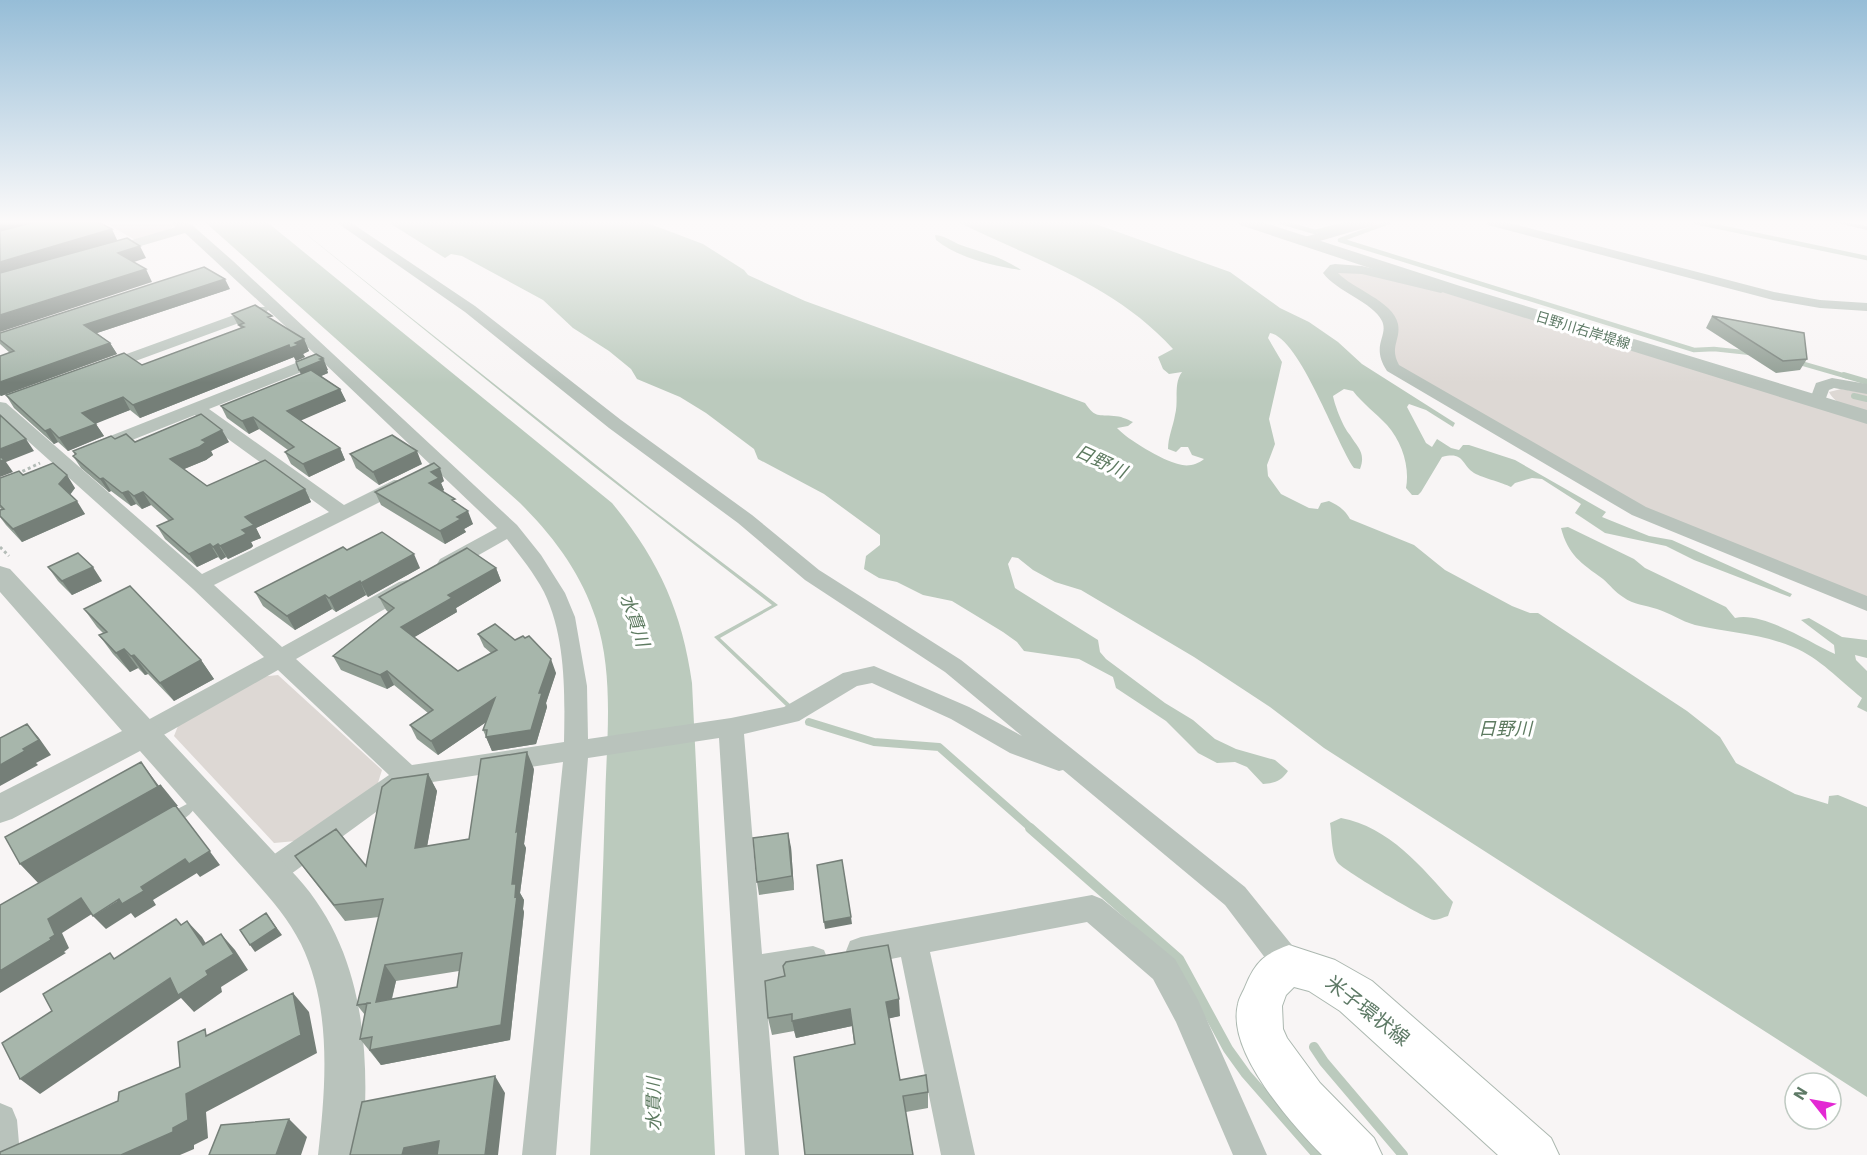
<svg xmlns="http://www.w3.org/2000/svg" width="1867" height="1155" viewBox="0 0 1867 1155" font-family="'IBM Plex Sans','Noto Sans JP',sans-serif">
<rect width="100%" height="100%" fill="#f8f5f5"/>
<path fill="#ddd8d4" d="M104,222H166L174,226L169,230L135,240Z
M1338,271H1359L1456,293L1867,423V600L1638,506L1393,363L1396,328L1336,276Z
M1841,389L1867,393V414C1854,409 1836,406 1829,392Z
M278,675L382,770L377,786L296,841L274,843L174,736L180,721L259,677Z"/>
<path fill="#bbcabd" d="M205,222H267L612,503C658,559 682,611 692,683L715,1155H590C595,1038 602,922 605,805C606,744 615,678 596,619C581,573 554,537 520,503Z
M291,222L645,504L778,605L720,638L793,707L789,709L714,637L772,605L592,465Z
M388,222H645L703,244L744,270L748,275L805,301L1085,403C1096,419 1098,414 1114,416C1120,416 1127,419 1133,422L1128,426L1117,428C1128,440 1162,460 1178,464C1187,467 1197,465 1204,459L1192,455L1188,447H1181L1176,452L1168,449C1168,437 1173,427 1175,415C1179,401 1173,384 1182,372L1169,374L1163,369L1158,357L1173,349C1113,283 1034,260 958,222H1090L1230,272L1280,308L1309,322L1338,342L1362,364L1455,423L1453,427L1426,410L1409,404L1407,407L1426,443L1432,447L1437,439L1451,448L1459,450L1463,445H1469L1515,460L1606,512L1602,517L1649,536L1672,540L1792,594L1790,597L1694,560L1666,546L1605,533L1575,513L1581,504L1542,479L1532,478L1515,483L1511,487C1503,483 1478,476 1474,473C1461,464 1464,451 1442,457L1421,492L1418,495H1412L1406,488C1410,467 1402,442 1387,425C1376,413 1363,404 1353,391L1344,389L1333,396C1335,406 1343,427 1350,435C1358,448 1366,453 1360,469L1354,468C1336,443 1300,338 1270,333L1268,338L1282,362L1269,419L1275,444L1267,465L1268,476L1281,494L1309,508L1318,509L1321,503L1329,501C1338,505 1345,510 1350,519L1414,545L1445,570L1512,606L1530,613H1538L1687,711L1720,737L1736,763L1795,794L1828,804L1829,796L1838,795L1867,807V1097L1324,748L1270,707L1194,657L1081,590L1055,582L1033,570L1018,558L1012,557L1008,564L1015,588L1098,640L1100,652L1106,659L1165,703L1193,720L1215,739L1236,749L1275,760L1288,771C1281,781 1276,783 1263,784L1247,767L1235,762L1217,763L1198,753L1166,721L1116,688L1113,677L1079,659L1024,651L1017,642L1003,632L952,601L923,595L897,582L879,578L864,569L866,556L880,545V535L824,494L758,459L754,449L706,413L680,397L637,379L631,369L609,351L573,328L543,300L462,256L451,254L445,258Z
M935,235C945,236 950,240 958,244C980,252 1001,256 1021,270C993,266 959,258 936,240Z
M1568,527L1634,559L1645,568L1726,607L1735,618C1762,611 1809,642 1835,654L1834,645L1801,620L1809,618L1842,637L1867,640V658L1855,655L1856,660L1867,671V712L1857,707L1862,698C1838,679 1821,659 1793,647C1760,633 1729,633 1695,625C1681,621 1670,613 1657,609C1645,605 1634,605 1623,597C1615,592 1610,585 1603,579C1581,563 1568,555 1561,528Z
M1341,818C1389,827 1422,867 1453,902L1448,916C1444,917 1438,920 1434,920C1427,920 1343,870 1338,863C1331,854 1332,834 1330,823Z"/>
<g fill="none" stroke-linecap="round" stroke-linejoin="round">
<path stroke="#bbcabd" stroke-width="4.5" d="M1281,222L1315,232L1354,222
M1695,222L1867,258
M1340,240L1694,350L1714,349L1751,353
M1340,240L1389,222
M1797,362L1849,377"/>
<path stroke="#bbcabd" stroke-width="6" d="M1844,375L1867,382
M1854,396L1867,399"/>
<path stroke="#bbcabd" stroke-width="8" d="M809,722L874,742L939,747L1032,829"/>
<path stroke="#bbcabd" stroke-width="10" d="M1030,828L1179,959L1228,1049L1246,1074L1317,1155
M1314,1047L1324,1062L1403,1155"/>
<defs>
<path id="secondary" d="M1289,945L1335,960L1372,981L1551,1138L1559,1155H1498L1340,1011L1309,991L1294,987L1286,995L1282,1006L1283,1029L1287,1038L1320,1083L1374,1138L1382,1155H1322C1292,1124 1226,1052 1238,1004C1239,998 1243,992 1245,987C1255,962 1264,954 1289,945Z"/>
</defs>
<use href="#secondary" stroke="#acb8b0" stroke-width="2"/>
<path stroke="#b4bcb7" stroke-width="3" stroke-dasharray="3 3" stroke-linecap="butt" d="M17,474L40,463
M0,547L9,556"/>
<path fill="#b9c3bc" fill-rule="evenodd" d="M1833,222H1845L1867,226V230Z
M187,804L192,805L194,809C189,817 174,827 164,824L162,820L164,816Z"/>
<path fill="#b9c3bc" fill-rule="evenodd" d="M170,222H185L192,225L233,261L517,525L541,555L565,593L575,617L587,686L588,739L731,718L784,707L843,673L874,666L969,707L1022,736L945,672L805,580L738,523L609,428L465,312L336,222H350L475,306L621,420L752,515L819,570L961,660L1245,887L1300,955L1304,965L1300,975L1289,979L1278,975L1225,905L1063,770L1059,771L1010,753L951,719L872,683L857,686L799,721L744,734L762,954L813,946L824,950L828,960L824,970L813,974L765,982L779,1155H745L719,738L588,758L556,1155H522L563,762L413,785L280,882L270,885L260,882L256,873L260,864L389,775L278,670L153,741L144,743L135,741L132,734L135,727L264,657L193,589L0,416V402L6,403L202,574L329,512L195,415L107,450H95L92,446L95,442L316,355L268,310L266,313L111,370H99L97,367L99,364L256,307H265L185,233L110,255L103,251L105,248L176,227ZM324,363L497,528L440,559L437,564L440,569L447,571L454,569L507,539C520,556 534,573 544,592C566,637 565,694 564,742L412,765L296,659L415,592L418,587L415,582L407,580L399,582L282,647L214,585L408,488L410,484L408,480H394L344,505L209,409Z
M1358,222H1377L1375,225L1306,245L1299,241L1301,238Z
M1486,222H1506L1774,292L1820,300L1867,303V311L1820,308L1773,300L1488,225Z
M1335,264L1362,266L1446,286L1448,289L1441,293L1362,274L1338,273C1353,289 1393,301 1398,324C1401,340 1389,347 1399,365L1646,507L1867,596V611L1632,515L1387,371C1370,345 1389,336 1382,321C1373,302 1337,292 1323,273L1330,265Z
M1832,378L1867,384V394L1834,388L1829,390L1823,406H1811L1809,402L1816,383Z
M1092,895L1102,899L1175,959L1198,1000L1267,1155H1233L1176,1022L1153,979L1087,922L930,952L975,1155H941L901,957L861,965L850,961L846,951L850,941L861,937Z
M0,1103L12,1108L17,1120L20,1155H0Z"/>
<path fill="#b9c3bc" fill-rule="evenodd" d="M1238,222H1262L1460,286L1867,410V424L1448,294L1240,225Z
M0,566L10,569L297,877C366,953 371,1058 362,1155H318C326,1086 332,1008 301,944C285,912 260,887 237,861C204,824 172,787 140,751L12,819L0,823V793L122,731L0,592Z"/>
<use href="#secondary" fill="#fff" fill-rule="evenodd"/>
</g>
<path fill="#909d93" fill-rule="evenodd" d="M230,289L97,333L110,343L117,354L1,396L0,395V356L10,353L0,344V333Z
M232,314L275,322L304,339L309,351L303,354L305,357L296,361L294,357L140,418L130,410L95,423L104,436L68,451L58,442L54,444L14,408L6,395L142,365L241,328L238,325Z
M1712,316L1807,359L1800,370L1776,373L1706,328Z
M327,370L328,373L321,376L340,389L346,401L300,420L340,448L345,460L309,477L291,464L285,452L288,450L259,429L249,434L227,418L221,406L328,370Z
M115,439L135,442H229L211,451L213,455L206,460L184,469L207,486L305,489L311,502L256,528L261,538L251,542L253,546L251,548L228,559L226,557L221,560L218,557L197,567L165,539L157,526L169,521L151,505L142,509L136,504L131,506L111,491L109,492L81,468L73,456L75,455L73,451Z
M350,454L422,464L379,485L356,468Z
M23,475L75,488L70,495L85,514L22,542L6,525L0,517V510H2L0,508V478Z
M444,481L441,483L444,490L443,491L456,503L473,524L464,529L466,532L445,544L381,505L375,492Z
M347,550L420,568L368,597L366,595L336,612L332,609L295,630L263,606L255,592Z
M48,567L102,581L72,595L58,581Z
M496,568L501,581L456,608L457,612L414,637L458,671L491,653L484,647L478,634L515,640L556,673L546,703L547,707L536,744L492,751L483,730L486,722L438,755L417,739L410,725L428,713L394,685L387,689L341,670L333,656L388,612L386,610L379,597Z
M84,609L201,660L214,679L174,701L148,674L145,675L138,668L130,672L113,654L99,635L103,633L97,627Z
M534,769L524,844L526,848L520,893L524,900L523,909L524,912L510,1040L381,1065L360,1039L365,1015L357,1005L379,917L345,921L307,872L295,856L366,866L428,774L437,791L427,846L469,839ZM459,971L457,987L392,999L396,981Z
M791,847L794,890L759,895L757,882Z
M785,976L900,1016L889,1018L900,1080L928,1092V1108L906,1112L854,1044L852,1026L796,1038L794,1031L772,1035L768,1018Z"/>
<path fill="#757f78" d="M0,222H36L0,232Z
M112,229L118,242L0,277V262Z
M140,246L146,258L125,265L118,253Z
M146,269L152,282L0,332V315Z
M225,279L230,289L91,335L84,325Z
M304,339L309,351L303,354L305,357L296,361L294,357L140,418L133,405Z
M110,343L117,354L1,396L0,395V382Z
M323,358L328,370H327L328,373L305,383L299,370Z
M340,389L346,401L293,424L287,411Z
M123,397L130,410L90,426L82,413Z
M253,417L259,429L249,434L242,421Z
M96,424L104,436L68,451L59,438Z
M50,429L58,442L54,444L45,431Z
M222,430L229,442L211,451L213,455L206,460L177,472L170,459L202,440Z
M26,439L34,451L6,462L13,472L0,477V449Z
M340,448L345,460L309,477L303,464Z
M417,451L422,464L379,485L373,472Z
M440,468L444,481L441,483L444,490L434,496L429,483L431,472Z
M67,475L75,488L68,497L59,484Z
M103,478L111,491L109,492L100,479Z
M305,489L311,502L256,528L261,538L251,542L253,546L251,548L228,559L220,546L245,517Z
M128,491L136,504L131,506L122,493Z
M143,492L151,505L142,509L134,496Z
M77,501L85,514L22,542L13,529Z
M468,511L473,524L464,529L466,532L445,544L440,531L457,517Z
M210,544L218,557L197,567L189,554Z
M218,544L226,557L221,560L213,547Z
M414,554L420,568L368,597L361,583Z
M93,567L102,581L72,595L62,581Z
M496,568L501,581L456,608L457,612L408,641L401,627L448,595Z
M360,581L366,595L336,612L329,598Z
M325,595L332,609L295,630L287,616Z
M124,649L138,668L130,672L116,653Z
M134,655L148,674L145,675L131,656Z
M551,659L556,673L546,703L547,707L536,744L492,751L486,737L539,693Z
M201,660L214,679L174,701L160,683Z
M387,671L394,685L387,689L380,675Z
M495,698L501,712L438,755L431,741Z
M27,724L39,738L51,755L36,763L38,765L0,786V765L23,749Z
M527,752L534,769L524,844L526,848L520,893L524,900L523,909L524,912L510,1040L381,1065L370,1050L501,1025L516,832Z
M141,762L159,786L161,785L178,806H176L220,865L200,877L189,864L210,851L40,885L20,864Z
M428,774L437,791L424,864L415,848Z
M788,833L791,847L794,890L792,876Z
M185,859L197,873L153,900L156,905L135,918L131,913L106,929L93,916Z
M81,898L95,912L62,933L69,948L64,952L66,953L0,993V971L50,938L48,919Z
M266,913L282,935L255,952L250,945Z
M851,917L852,924L825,929L824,922Z
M187,921L202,937L217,962L203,945Z
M221,934L235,950L248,970L221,987L222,992L194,1012L181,998L40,1094L20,1079L170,978L206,971Z
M385,965L396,981L387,1017L376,1002Z
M293,993L309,1012L317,1053L206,1112L208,1138L194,1145V1149L180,1155H121L173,1128L186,1094Z
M899,999L900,1016L887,1019L886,1002Z
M850,1009L852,1026L796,1038L792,1021Z
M495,1076L505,1093L498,1155H485Z
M289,1119L307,1137L301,1155H276Z
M439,1141L450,1155H402L404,1148Z"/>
<path fill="#a7b6ab" stroke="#757f78" stroke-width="1.5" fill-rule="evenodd" d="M35,222H98L112,229L0,262V231Z
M127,238L140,246L118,253L146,269L0,315V273Z
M204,267L225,279L84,325L110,343L0,382V356L14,351L0,340V333Z
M255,305L272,316L268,317L304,339L295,343L299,345L290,348L289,345L133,405L123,397L82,413L96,424L59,438L50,429L45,431L6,395L124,353L142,365L244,327L239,325L244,323L232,314Z
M1712,316L1804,333L1807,359L1783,361Z
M316,354L323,358L320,359L323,360L299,370L296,362Z
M311,370L340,389L287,411L340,448L303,464L285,452L294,447L253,417L242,421L221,406Z
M201,414L222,430L202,440L206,442L199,447L170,459L207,486L265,460L305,489L245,517L254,525L242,530L246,533L244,535L220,546L218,544L213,547L210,544L189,554L157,526L173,519L143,492L134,496L128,491L122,493L103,478L100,479L73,456L76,454L73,451L111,436L115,439L126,434L135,442Z
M0,415L26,439L0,449Z
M392,435L417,451L373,472L350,454Z
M0,456L4,460L0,461Z
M53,463L67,475L59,484L77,501L13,529L0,516V510L4,509L0,505V478L19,471L23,475Z
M434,463L440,468L431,472L439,478L429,483L455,499L452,500L468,511L457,517L461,519L440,531L375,492Z
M382,532L414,554L361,583L360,581L329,598L325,595L287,616L255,592L343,547L347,550Z
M467,548L496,568L448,595L452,598L401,627L458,671L497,650L478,634L495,624L515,640L523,636L525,638L529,636L551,659L539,693H542L531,730L486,737L487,730H483L495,698L431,741L410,725L433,710L387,671L380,675L333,656L394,608L379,597Z
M78,553L93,567L62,581L48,567Z
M130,586L201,660L160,683L134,655L131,656L124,649L116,653L99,635L107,632L84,609Z
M27,724L39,740L23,749L25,751L0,765V738Z
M527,752L516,832L518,831L512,884H516L515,897L517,896L501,1025L370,1050L372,1037L360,1039L367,1003H371L357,1005L383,899L334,905L295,856L336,829L366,866L382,787L392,779L428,774L415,848L469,839L481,759ZM462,953L457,987L376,1002L385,965Z
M141,762L158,787L161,785L20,864L5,837Z
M175,805L210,851L189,864L185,859L141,887L144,891L122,904L119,899L93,916L81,898L48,919L55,935L50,938L51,940L0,971V905Z
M788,833L792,876L757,882L753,838Z
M842,860L851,917L824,922L817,865Z
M266,913L276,928L250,945L240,930Z
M176,919L181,925L187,921L203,945L221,934L234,954L206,971L208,975L178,995L170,978L20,1079L2,1043L52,1011L43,994L110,953L114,959Z
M888,945L899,999L886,1002L900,1080L926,1075L928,1092L903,1096L913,1155H805L794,1057L855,1044L850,1009L792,1021V1014L768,1018L765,981L785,976L783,966L786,962Z
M293,993L301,1035L186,1094L188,1120L173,1128V1132L121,1155H0V1152L118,1101L119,1092L180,1067L178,1042L205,1029L206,1036Z
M495,1076L485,1155H437L439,1141L404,1148L402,1155H350L362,1102Z
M289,1119L276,1155H209L221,1125Z"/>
<linearGradient id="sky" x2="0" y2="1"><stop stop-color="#96bdd7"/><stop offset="0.58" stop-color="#fcfafa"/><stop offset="1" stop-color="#fcfafa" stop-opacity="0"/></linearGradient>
<rect width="1867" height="383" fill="url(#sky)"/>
<g text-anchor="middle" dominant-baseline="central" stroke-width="6" stroke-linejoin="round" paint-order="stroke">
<g font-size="14" fill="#5e7a66" stroke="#fff">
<text transform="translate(1583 330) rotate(17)">日野川右岸堤線</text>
</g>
<g font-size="18" font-style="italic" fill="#5e7b61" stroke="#fff">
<text transform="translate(1101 461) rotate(25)">日野川</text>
<text transform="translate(635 620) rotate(71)">水貫川</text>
<text x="1505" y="728">日野川</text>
<text transform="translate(653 1104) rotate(-90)">水貫川</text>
</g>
<g font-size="20" fill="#5e7a66" stroke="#fff">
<text transform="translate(1368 1010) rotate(38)">米子環状線</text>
</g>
</g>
<g transform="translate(1813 1101) rotate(301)"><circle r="28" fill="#ffffff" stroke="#bfcac2" stroke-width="1.5"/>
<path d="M0-4.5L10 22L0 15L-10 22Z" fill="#e329d3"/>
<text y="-9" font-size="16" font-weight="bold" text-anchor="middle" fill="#5e7a66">N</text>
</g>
</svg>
